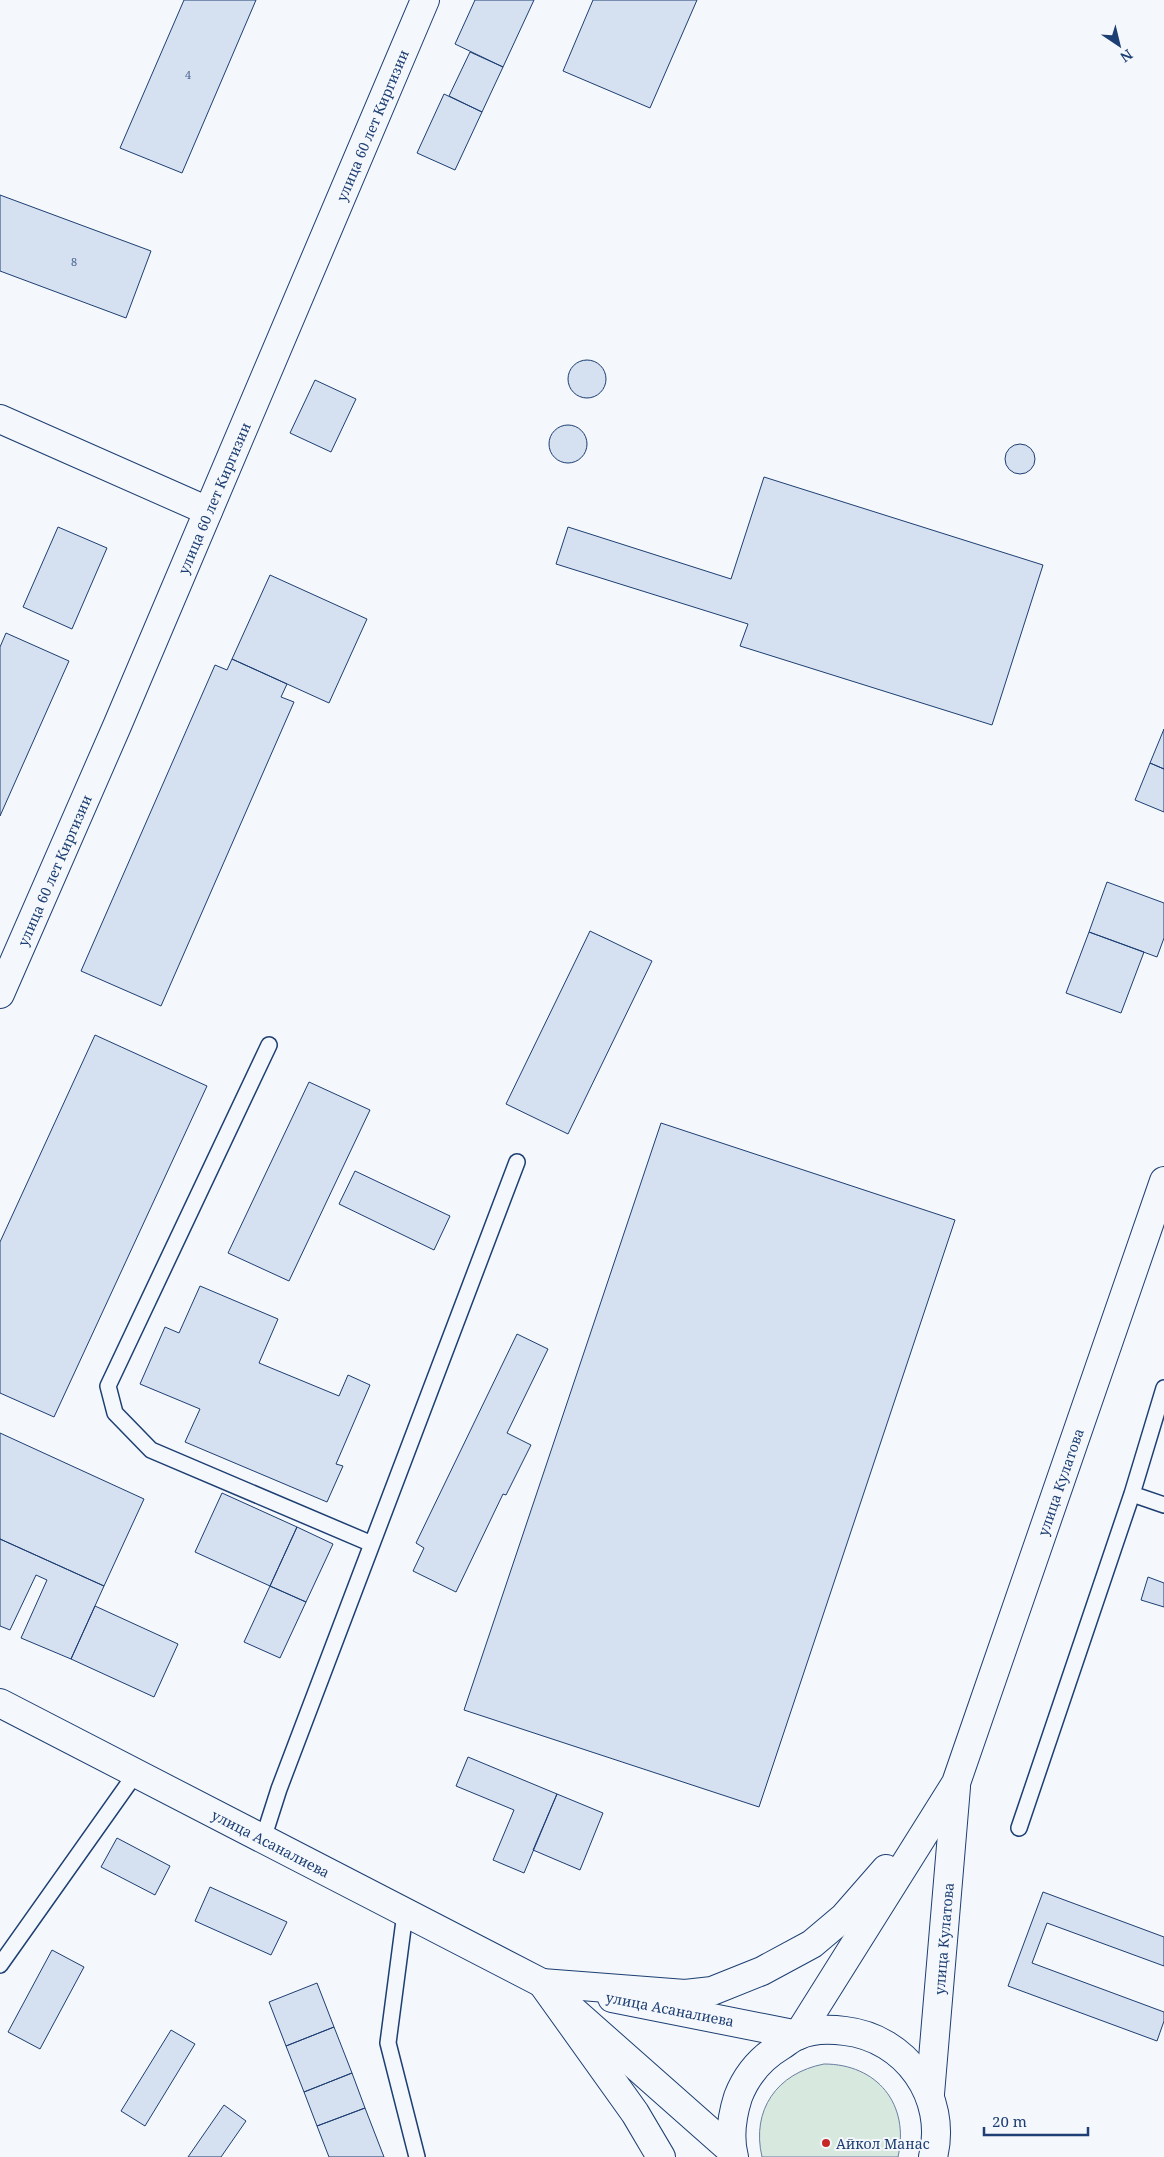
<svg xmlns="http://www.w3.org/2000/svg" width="1164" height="2157" viewBox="0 0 1164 2157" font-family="'Noto Serif',serif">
<rect width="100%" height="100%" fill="#f4f7fb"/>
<path fill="#d7e8df" stroke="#687fa3" d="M824,2064C877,2064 910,2104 898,2157H762C751,2110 777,2073 824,2064Z"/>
<path fill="#d5e0f0" stroke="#1d3f73" d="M184,0H256L182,173L120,148Z
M475,0H534L503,67L455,44Z
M593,0H697L650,108L563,71Z
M470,52L503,67L482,112L449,96Z
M444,94L482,112L455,170L417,153Z
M0,195L151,251L126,318L0,271Z
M568 379a19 19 0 1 1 38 0a19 19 0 1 1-38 0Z
M315,380L356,399L331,452L290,433Z
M549 444a19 19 0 1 1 38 0a19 19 0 1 1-38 0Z
M1005 459a15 15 0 1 1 30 0a15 15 0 1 1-30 0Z
M764,477L1043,565L992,725L740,646L748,624L556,564L568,527L731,579Z
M58,527L107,548L72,629L23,607Z
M270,575L367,619L329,703L232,659Z
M6,633L69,661L0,816V647Z
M232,659L287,684L281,697L294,702L161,1006L81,971L215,665L227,670Z
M1164,729V769L1150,763Z
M1150,763L1164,769V812L1135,800Z
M1107,882L1164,903V938L1157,957L1089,932Z
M590,931L652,961L568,1134L506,1104Z
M1089,932L1144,952L1121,1013L1066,993Z
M95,1035L207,1086L54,1417L0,1393V1242Z
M309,1082L370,1110L289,1281L228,1253Z
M661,1123L955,1220L759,1807L464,1710Z
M355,1171L450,1216L434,1250L339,1204Z
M200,1286L278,1319L259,1363L339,1396L348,1375L370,1385L336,1464L343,1466L327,1502L185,1442L200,1409L140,1384L165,1327L179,1333Z
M517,1334L548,1349L507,1433L531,1445L506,1495L503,1494L456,1592L413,1571L424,1548L416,1543Z
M0,1433L144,1499L104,1586L0,1539Z
M222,1493L297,1527L270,1586L195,1552Z
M297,1527L333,1544L306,1602L270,1586Z
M0,1539L104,1586L71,1659L21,1638L47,1580L36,1575L10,1630L0,1626Z
M1148,1577L1164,1583V1607L1141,1600Z
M270,1586L306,1602L280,1658L244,1642Z
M95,1606L178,1644L154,1697L71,1659Z
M468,1757L557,1794L524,1873L493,1860L514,1810L456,1786Z
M557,1794L603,1813L580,1870L533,1850Z
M117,1838L170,1866L155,1895L101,1867Z
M210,1887L287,1922L271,1955L195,1921Z
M1043,1892L1164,1937V1966L1047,1923L1032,1963L1164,2012V2021L1157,2041L1008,1986Z
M52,1950L84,1967L40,2049L8,2032Z
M317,1983L334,2027L286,2046L269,2002Z
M334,2027L352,2073L304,2092L286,2046Z
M171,2030L195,2044L145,2126L121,2111Z
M352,2073L365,2108L317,2126L304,2092Z
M224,2105L246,2121L221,2157H188Z
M365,2108L384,2157H329L317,2126Z"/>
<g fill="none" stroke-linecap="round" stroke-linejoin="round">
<defs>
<path id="service" d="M269,1045L108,1386L115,1413L151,1450L372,1544
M1132,1494L1164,1505
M1019,1828L1132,1494L1164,1388
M263,1839L279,1789L517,1162
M405,1913L388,2043L417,2157
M0,1965L136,1773"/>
<g id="minor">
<path d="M0,419L208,511"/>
<path id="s1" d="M0,994L117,726L425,0"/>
</g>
<g id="secondary">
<path id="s2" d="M0,1703L542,1983L732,2151"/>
<path d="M612,1998L798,2035"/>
</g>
<g id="trunk">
<path d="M542,1983L685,1994L712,1991L762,1971L812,1944L844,1917L886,1869"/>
<path d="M542,1983L635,2113L661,2157"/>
<path id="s3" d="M798,2035L956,1783L1164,1181"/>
<path id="s4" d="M930,2094L956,1787"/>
<path d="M734,2157C729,2138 732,2116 738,2097C746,2076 761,2058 781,2046C786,2043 791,2038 797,2036C811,2029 830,2029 845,2031C906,2038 948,2097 933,2157"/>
</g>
</defs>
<use href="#service" stroke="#1d3f73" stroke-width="18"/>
<use href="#minor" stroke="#1d3f73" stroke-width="30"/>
<use href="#secondary" stroke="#1d3f73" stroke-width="30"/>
<use href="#trunk" stroke="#1d3f73" stroke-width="30"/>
<use href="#service" stroke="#f4f7fb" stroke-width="15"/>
<use href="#minor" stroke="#f4f7fb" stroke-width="28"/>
<use href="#secondary" stroke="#f4f7fb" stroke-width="28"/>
<use href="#trunk" stroke="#f4f7fb" stroke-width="28"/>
</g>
<circle fill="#c62828" stroke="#f4f7fb" stroke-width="2" cx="826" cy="2143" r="5"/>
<g text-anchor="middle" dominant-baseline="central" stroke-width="4" stroke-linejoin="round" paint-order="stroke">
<g font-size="11" fill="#4b6792">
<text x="188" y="74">4</text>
<text x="74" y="261">8</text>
</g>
<g font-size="14" fill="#1d3f73" stroke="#f4f7fb">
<text stroke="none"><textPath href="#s1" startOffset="945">улица 60 лет Киргизии</textPath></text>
<text stroke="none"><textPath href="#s1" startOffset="540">улица 60 лет Киргизии</textPath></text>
<text stroke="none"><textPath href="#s1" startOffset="135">улица 60 лет Киргизии</textPath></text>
<text stroke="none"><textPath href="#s3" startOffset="616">улица Кулатова</textPath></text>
<text stroke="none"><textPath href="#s2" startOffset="305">улица Асаналиева</textPath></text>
<text stroke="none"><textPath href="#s4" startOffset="156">улица Кулатова</textPath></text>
<text transform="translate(670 2009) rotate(11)">улица Асаналиева</text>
</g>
<g font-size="14" fill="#1d3f73" stroke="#f4f7fb" text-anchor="start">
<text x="836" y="2143">Айкол Манас</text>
</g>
</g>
<g transform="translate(1119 45) rotate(145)" stroke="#f4f7fb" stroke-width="4" paint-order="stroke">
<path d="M0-4L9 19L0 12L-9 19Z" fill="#1d3f73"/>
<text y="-8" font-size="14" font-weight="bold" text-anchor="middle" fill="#1d3f73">N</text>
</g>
<path d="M984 2127v8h104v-8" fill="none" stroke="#1d3f73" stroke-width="2.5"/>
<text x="992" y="2127" font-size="15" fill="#1d3f73" stroke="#f4f7fb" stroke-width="4" paint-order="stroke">20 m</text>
</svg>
